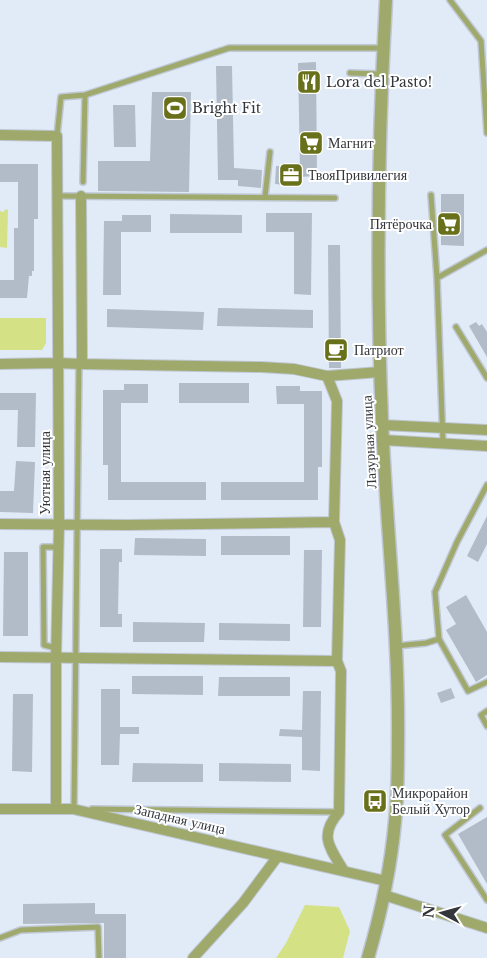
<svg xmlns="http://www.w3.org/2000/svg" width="487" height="958" viewBox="0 0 487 958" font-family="'Libre Baskerville',serif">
<rect width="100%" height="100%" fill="#e1ebf8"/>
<path fill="#d4e184" d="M6,209L8,210L7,248L0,247V211L3,212Z
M0,318H46V343L42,350H0Z
M305,905L339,907L350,931L343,958H276L286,943Z"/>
<path fill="#b2bbc8" d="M316,62L317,176L299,177L298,186L275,184L276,166L300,168L298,63Z
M216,66H232L234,168L262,170L261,188L238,186V180H218Z
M152,92H191L189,192L98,191V161H150Z
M113,105H135L136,147H114Z
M0,164H38V219H34V271H32V276H29L27,298H0V280H14V228H18V182H0Z
M441,194H464V246L441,245Z
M266,213H312L311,295L294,294V232H266Z
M170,214L242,215V233H170Z
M122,215H151V232H121V295H103L104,221H122Z
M328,245H340L341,368H329Z
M218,308L313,310V328L217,326Z
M107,309L204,312L203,330L107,327Z
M476,322L479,326L482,324L487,332V357L469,326Z
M179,383H249V403H179Z
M124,384H148V403H121V482H206V500H108V465H103V390H124Z
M276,386H300V391H322V467H318V500H221V482H304V404H277Z
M0,393H36L35,447H17L18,410H0Z
M16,461L35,462L33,513L0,512V491H14Z
M487,516V544L478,562L467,556Z
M221,536H290V555H221Z
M135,538L206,539V556L134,555Z
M100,549H122V562H119L118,614H122V627H100Z
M304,550H322L321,627H303Z
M4,552H28V636H3Z
M466,595L487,632V675L476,682L446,630L456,624L446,607Z
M133,622L205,623L204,642H133Z
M219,623L290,624V641L219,640Z
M132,676H203V695L132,694Z
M219,677H290V696H218Z
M451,688L455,698L441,703L437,693Z
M101,689H120V727H139V734H120L119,765H101Z
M303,691H321L320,771L302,770V737L279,736L280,729L302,730Z
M13,694H33L32,772L12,771Z
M133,763L203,764V782H132Z
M219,763L291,764V782L219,781Z
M487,817V884L458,834Z
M95,903V914H126V958H104V923L23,924V904Z"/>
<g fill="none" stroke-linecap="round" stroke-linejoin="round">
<defs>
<path id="service" d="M450,0L481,41L487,133
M350,73L381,74
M57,136L61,97L85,95L229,48H383
M83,182L85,95
M431,195L437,278L443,443
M58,196L335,198
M265,197L270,152
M437,278L487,250
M456,327L487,378
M439,639L435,592L457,542L487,485
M396,646L426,643L439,639L468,691L487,682
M56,648L44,645L43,547H59
M487,711L481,715L487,726
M480,808L445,835L487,900
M74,809L79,364
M92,809L339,812
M0,938L21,930L98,927L99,958"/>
<path id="minor" d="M0,135L57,136L59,525L56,658V809
M0,364L59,363L79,364L261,367L294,369L327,376L337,401L334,522L340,540L337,661L341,671L339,812C318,836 330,848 344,871
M79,364L82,359L81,196
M327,376L380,372
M382,425L487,430
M383,440L487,446
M0,524L127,525L334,522
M0,657L337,661
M0,809H73L386,881
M384,895L487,928
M193,958L243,903L278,856"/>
<path id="tertiary" d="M368,958C381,913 391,867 395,821C398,794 398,766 398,739C399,632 386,526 382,420C376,281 378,139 386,0"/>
</defs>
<use href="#service" stroke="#bec7d2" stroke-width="8"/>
<use href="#minor" stroke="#bec7d2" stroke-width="12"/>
<use href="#tertiary" stroke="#bec7d2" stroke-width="15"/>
<use href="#service" stroke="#a0a96c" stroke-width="5"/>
<use href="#minor" stroke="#a0a96c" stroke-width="10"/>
<use href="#tertiary" stroke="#a0a96c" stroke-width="12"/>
</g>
<defs>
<symbol id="restaurant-square" viewBox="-11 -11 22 22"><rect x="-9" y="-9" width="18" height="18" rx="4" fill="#68711a" stroke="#fff"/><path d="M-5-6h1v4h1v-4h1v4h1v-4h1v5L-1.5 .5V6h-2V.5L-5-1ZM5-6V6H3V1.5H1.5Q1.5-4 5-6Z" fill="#fff"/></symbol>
<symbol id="stadium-square" viewBox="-11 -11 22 22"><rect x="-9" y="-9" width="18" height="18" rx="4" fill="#68711a" stroke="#fff"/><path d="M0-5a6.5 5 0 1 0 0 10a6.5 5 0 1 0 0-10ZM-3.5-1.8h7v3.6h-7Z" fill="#fff"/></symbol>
<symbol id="supermarket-square" viewBox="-11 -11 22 22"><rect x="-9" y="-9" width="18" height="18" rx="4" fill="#68711a" stroke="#fff"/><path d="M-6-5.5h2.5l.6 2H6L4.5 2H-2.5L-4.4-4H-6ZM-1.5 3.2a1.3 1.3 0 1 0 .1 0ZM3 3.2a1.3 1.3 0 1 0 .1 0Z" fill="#fff"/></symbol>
<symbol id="office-square" viewBox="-11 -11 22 22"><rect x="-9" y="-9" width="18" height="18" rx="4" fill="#68711a" stroke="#fff"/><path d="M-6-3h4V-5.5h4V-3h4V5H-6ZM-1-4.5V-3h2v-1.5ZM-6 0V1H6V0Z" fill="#fff"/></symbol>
<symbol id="cafe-square" viewBox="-11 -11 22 22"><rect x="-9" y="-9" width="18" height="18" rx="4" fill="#68711a" stroke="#fff"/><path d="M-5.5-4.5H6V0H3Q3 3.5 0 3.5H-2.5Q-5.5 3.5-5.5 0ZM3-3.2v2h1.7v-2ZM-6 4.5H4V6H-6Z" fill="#fff"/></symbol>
<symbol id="bus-square" viewBox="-11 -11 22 22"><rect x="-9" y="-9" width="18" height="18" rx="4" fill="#68711a" stroke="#fff"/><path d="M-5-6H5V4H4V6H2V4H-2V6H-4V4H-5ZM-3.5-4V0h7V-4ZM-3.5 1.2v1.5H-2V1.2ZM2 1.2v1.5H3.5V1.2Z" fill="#fff"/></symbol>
</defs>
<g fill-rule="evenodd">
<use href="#restaurant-square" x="295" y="68" width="28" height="28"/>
<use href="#stadium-square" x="161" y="94" width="28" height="28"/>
<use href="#supermarket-square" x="297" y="129" width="28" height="28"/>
<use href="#office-square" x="277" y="161" width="28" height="28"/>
<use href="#supermarket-square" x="435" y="210" width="28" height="28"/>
<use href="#cafe-square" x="322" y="336" width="28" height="28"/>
<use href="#bus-square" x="361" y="787" width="28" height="28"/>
</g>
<g text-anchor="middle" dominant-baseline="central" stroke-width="4" stroke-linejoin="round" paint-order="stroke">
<g font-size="14" fill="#33363b" stroke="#fff" text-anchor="start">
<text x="326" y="82">Lora del Pasto!</text>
<text x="192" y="108">Bright Fit</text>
<text x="328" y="143">Магнит</text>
<text x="308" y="175">ТвояПривилегия</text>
<text x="432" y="224" text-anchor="end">Пятёрочка</text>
<text x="354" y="350">Патриот</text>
<text x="392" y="793">Микрорайон<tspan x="392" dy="16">Белый Хутор</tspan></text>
</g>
<g font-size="14" fill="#33363b" stroke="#fff">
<text transform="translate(369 442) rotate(-93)">Лазурная улица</text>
<text transform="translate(45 473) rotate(-90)">Уютная улица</text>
<text transform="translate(180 819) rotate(13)">Западная улица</text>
</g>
</g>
<g transform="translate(442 913) rotate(276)" stroke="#ffffff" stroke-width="4" paint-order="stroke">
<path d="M0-4L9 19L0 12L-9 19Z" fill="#33363b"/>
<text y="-8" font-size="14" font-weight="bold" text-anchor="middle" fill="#33363b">N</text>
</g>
</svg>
